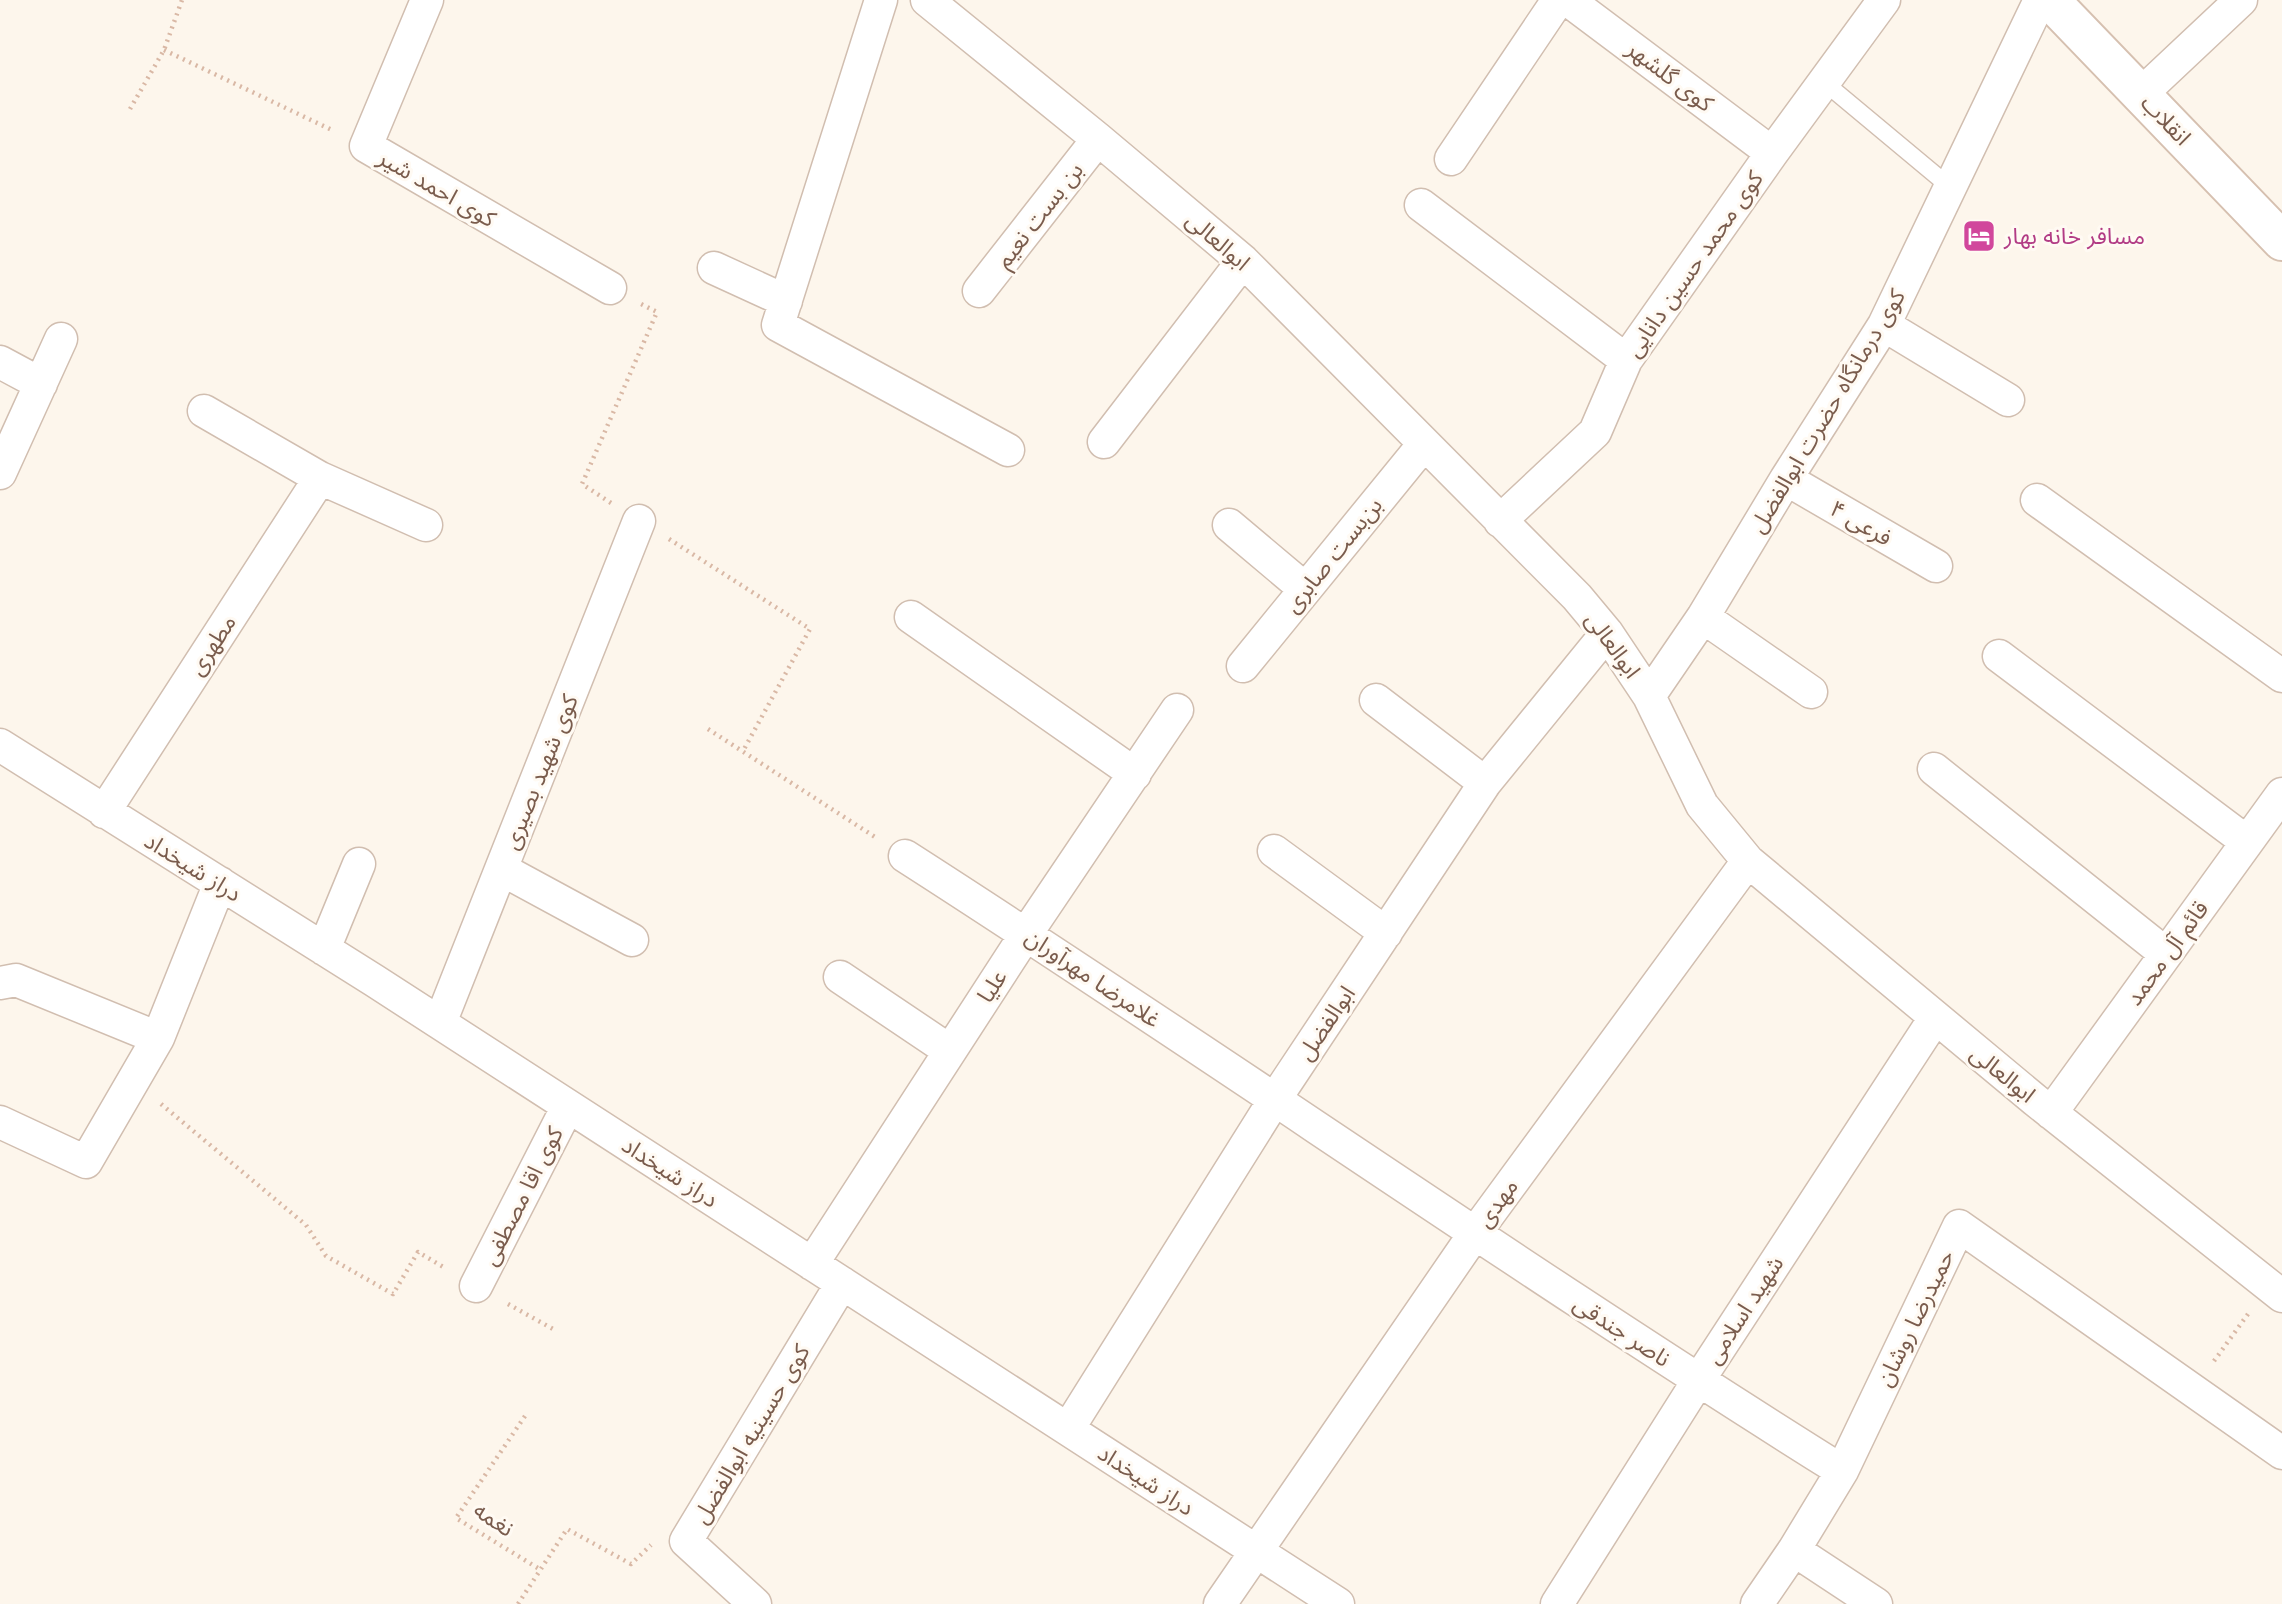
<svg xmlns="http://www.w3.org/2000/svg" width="2282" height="1604" viewBox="0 0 2282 1604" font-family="Arial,'Noto Sans Arabic',sans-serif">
<rect width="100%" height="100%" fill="#fdf6ec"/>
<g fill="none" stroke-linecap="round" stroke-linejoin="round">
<defs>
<path id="lane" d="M1824,82L1950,187"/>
<path id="street" d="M427,0L366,146L610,288
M881,0L778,325L1008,450
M927,0L1098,139L1243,261L1577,597L1607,633L1649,696L1702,805L1748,861L2035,1100L2282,1296
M1568,0L1772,153
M2141,94L2241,0
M1451,159L1558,0
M1421,205L1626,360
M714,268L786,301
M979,291L1098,139
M1884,325L2008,400
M0,362L41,384
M204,411L320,478L426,525
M1104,442L1243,261
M0,473L61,339
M1786,479L1936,566
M2037,500L2282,676
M1500,521L1595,432L1626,360L1772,153L1884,0
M1229,525L1305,589
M911,617L1135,774
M1703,617L1811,692
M1999,656L2247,842
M1243,666L1424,444
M1649,696L1703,617L1786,479L1884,325L2040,0
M1376,700L1485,783
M0,745L375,981L1338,1604
M1934,769L2166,954
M104,812L320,478
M1274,851L1386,933
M905,856C1220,1058 1525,1273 1842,1471
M501,869L632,940
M324,949L359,864
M840,977L950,1051
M0,983L16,980L158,1038L220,883
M440,1023L639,521
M2051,1113L2282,794
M0,1122L86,1162L158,1038
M812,1264L1026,934L1177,710
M476,1286L568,1106
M1068,1429L1275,1099L1485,783L1607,633
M1794,1550L1876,1604
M755,1604L686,1541L842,1283
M1220,1604L1475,1233L1748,861
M1557,1604L1698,1381L1935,1018
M1757,1604L1794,1550L1842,1471L1959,1226L2282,1453"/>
<path id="secondary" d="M2050,0L2282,241"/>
</defs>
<use href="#lane" stroke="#d1beb0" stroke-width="19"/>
<use href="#street" stroke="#d1beb0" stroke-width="35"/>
<use href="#secondary" stroke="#d6c0b0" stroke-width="42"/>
<path stroke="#d9b8a5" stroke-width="4.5" stroke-dasharray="2 5" stroke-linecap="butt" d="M164,50L334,131
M130,109L164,50L182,0
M611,503L582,484L657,312L641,304
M669,539L810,629L743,751
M708,729L875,837
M161,1104L306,1225L326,1256L393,1294L418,1252L445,1268
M508,1304L553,1329
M2214,1361L2248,1314
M525,1416L456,1518L541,1570
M518,1604L567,1529L631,1564L651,1545"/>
<use href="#lane" stroke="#fff" stroke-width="16"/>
<use href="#street" stroke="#fff" stroke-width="32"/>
<use href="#secondary" stroke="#fff" stroke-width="38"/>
</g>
<defs>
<symbol id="hotel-square" viewBox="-11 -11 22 22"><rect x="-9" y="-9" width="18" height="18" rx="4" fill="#d1479c" stroke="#fffaf3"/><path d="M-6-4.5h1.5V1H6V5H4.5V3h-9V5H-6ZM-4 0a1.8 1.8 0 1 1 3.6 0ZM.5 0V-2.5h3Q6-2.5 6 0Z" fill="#fff"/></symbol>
</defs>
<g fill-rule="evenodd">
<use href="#hotel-square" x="1960" y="217" width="38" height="38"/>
</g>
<g text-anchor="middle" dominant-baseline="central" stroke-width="6" stroke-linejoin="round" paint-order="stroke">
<g font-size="23" fill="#7a5c4d" stroke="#fffaf3">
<text transform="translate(1670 76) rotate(37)">کوی گلشهر</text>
<text transform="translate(2166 120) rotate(46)">انقلاب</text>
<text transform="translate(437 188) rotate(30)">کوی احمد شیر</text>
<text transform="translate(1039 215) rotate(-52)">بن بست نعیم</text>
<text transform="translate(1218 241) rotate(41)">ابوالعالی</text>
<text transform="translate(1694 264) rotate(-55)">کوی محمد حسین دانایی</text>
<text transform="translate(1827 411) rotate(-59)">کوی درمانگاه حضرت ابوالفضل</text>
<text transform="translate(1861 523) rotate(30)">فرعی ۴</text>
<text transform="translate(1333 555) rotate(-51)">بن‌بست صابری</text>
<text transform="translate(212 645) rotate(-57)">مطهری</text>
<text transform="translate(1613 645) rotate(54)">ابوالعالی</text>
<text transform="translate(540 772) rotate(-68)">کوی شهید بصیری</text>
<text transform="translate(193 867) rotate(32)">دراز شیخداد</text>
<text transform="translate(2167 953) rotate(-54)">قائم آل محمد</text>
<text transform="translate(1093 978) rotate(34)">غلامرضا مهرآوران</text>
<text transform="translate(992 986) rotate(-57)">علیا</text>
<text transform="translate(1326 1023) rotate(-56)">ابوالفضل</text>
<text transform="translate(2003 1074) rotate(39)">ابوالعالی</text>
<text transform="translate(670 1172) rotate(33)">دراز شیخداد</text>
<text transform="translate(522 1196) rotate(-63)">کوی اقا مصطفی</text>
<text transform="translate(1497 1203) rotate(-54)">مهدی</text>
<text transform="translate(1744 1310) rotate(-57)">شهید اسلامی</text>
<text transform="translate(1915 1318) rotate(-64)">حمیدرضا روشان</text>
<text transform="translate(1622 1331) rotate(33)">ناصر جندقی</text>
<text transform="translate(751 1434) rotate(-59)">کوی حسینیه ابوالفضل</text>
<text transform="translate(1146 1480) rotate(33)">دراز شیخداد</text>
<text transform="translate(494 1519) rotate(34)">نغمه</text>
</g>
<g font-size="23" fill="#b23c85" stroke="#fffaf3" text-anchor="start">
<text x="2004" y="236">مسافر خانه بهار</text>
</g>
</g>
</svg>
